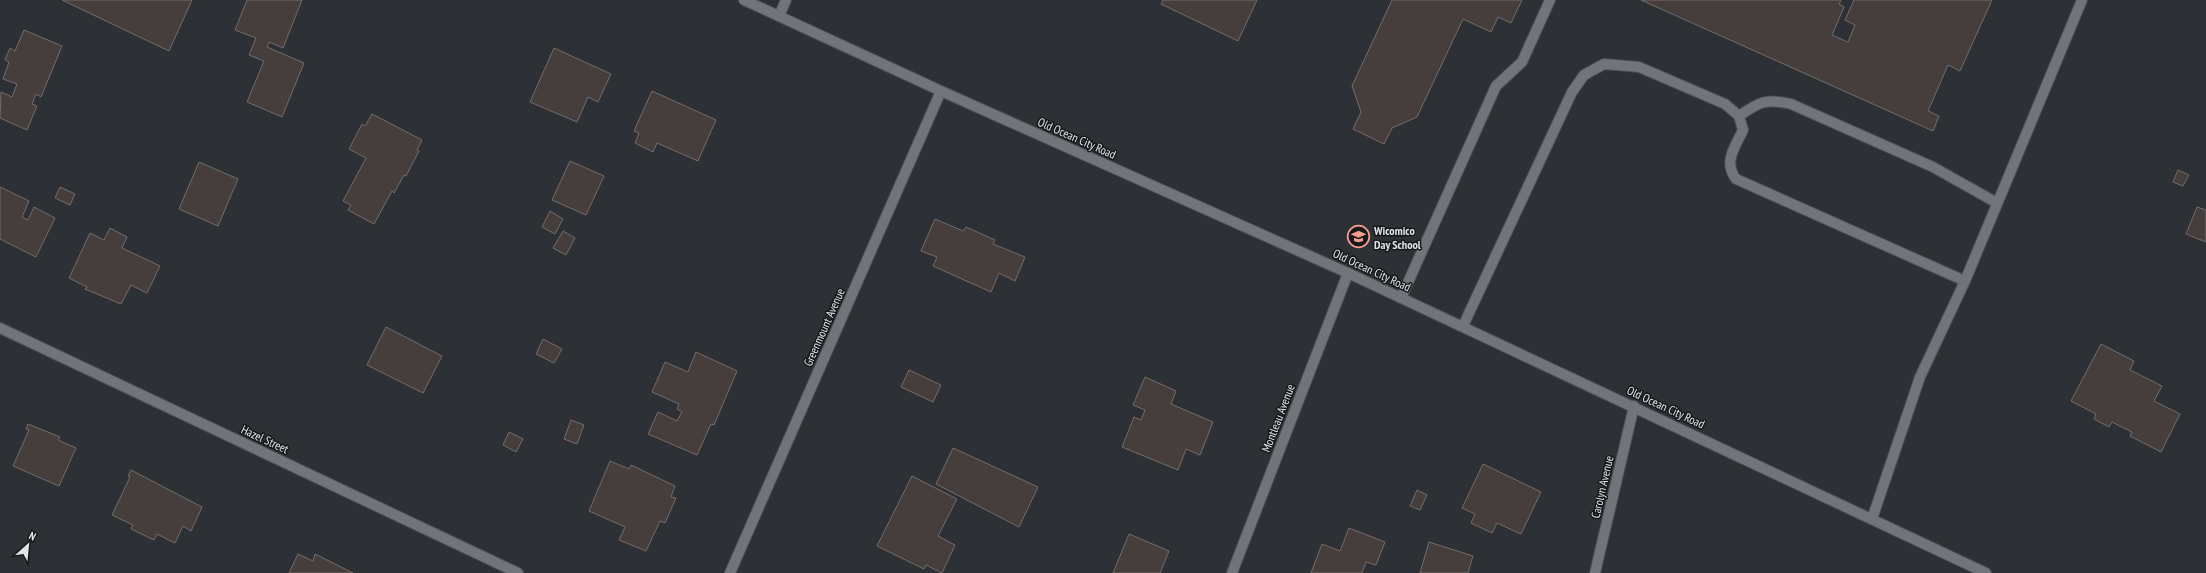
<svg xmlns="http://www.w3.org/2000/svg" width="2206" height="573" viewBox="0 0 2206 573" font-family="'PT Sans Narrow',sans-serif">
<rect width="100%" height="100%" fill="#2d3035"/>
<path fill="#453e3d" stroke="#756d6c" d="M62,0H192L169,51Z
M247,0H302L283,48L269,42L267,47L304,63L282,117L247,102L264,61L249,55L256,38L235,30Z
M1163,0H1257L1238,41L1161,4Z
M1392,0H1522L1511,23L1498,17L1491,32L1463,19L1417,117L1392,128L1384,144L1353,129L1361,112L1352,86Z
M1641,0H1841L1839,4L1844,7L1832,35L1848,42L1855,25L1845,20L1854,0H1992L1960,71L1948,65L1928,111L1939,116L1933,131Z
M24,30L62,46L41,97L36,94L32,104L37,106L27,130L0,118L1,92L12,97L17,84L3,79L9,62L5,60L10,48L15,51Z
M554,48L611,74L598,102L588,97L577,122L530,102Z
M652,91L716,120L698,161L657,143L653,152L635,143L639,133L634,131Z
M372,114L422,140L417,150L419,151L406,176L404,175L394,193L392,191L374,224L348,210L351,205L343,201L366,158L349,149L362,124L365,126Z
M570,161L604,176L586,215L552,200Z
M199,162L238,179L218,226L179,209Z
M2178,170L2189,175L2183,186L2173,182Z
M0,187L29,201L22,217L28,220L34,207L55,218L36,257L0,239Z
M60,187L75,194L70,205L55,198Z
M2197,207L2206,210V242L2186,234Z
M550,211L563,219L555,234L542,227Z
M935,219L963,231L966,227L995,240L993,244L1025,257L1015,281L999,273L991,292L933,266L937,257L921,251Z
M110,228L127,237L122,248L160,266L147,293L131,285L121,304L85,289L87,287L69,278L90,233L104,240Z
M563,231L575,238L566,255L553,248Z
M386,327L442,356L423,393L367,365Z
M543,339L562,349L554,363L536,354Z
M2101,344L2134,361L2130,370L2162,386L2154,401L2180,414L2161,452L2130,436L2132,432L2112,422L2109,427L2094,419L2096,414L2071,401Z
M696,352L737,371L714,425L711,424L697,455L648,434L658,412L677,421L682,412L677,409L679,404L652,392L665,362L688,372Z
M909,370L941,385L933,402L901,387Z
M1145,377L1176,391L1171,404L1213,422L1200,455L1186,449L1178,470L1122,447L1134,417L1141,420L1145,410L1133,405Z
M571,420L584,425L577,444L564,439Z
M28,424L60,437L58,440L76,448L59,486L13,466L29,430L26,429Z
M509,432L523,439L516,452L503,445Z
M953,448L1038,487L1019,527L936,484Z
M610,461L629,469L631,465L675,486L671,497L676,498L665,523L660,521L646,551L619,540L625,527L589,511Z
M1483,464L1541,492L1521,534L1497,523L1492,533L1471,523L1475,514L1462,508Z
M131,470L202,507L191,531L183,526L175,543L157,534L154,540L131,529L133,525L112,515L130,477L128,476Z
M912,476L957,499L938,536L955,545L942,573L926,565L924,569L877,546Z
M1417,490L1427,495L1420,510L1410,506Z
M1349,528L1385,542L1376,565L1366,562L1362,573H1311L1322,544L1340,551Z
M1129,534L1169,551L1160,573H1113Z
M1429,542L1473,556L1468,573H1420Z
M298,554L313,561L315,554L353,573H289Z"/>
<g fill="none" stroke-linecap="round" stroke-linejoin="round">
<defs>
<path id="service" d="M779,16L786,0
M1739,116C1759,102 1766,98 1791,104L1933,167L1997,203
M1401,298L1496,86L1522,62L1550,0
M1463,326L1572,92L1584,75L1604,64L1639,67L1725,104L1739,116L1743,130C1735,147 1723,162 1736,179L1965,281
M1872,519L1920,377L1965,281L2082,0"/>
<path id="minor" d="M0,328L518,573
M730,573L941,91
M1232,573L1348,273
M1595,573L1634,406"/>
<path id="secondary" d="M744,0L941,91L1348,273L1986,573"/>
</defs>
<use href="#service" stroke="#4b4d52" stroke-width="12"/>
<use href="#minor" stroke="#4b4d52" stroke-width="12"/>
<use href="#secondary" stroke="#4b4d52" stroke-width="12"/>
<use href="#service" stroke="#71747a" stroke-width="10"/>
<use href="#minor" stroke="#71747a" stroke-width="10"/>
<use href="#secondary" stroke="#71747a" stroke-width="10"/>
</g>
<defs>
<symbol id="school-ring" viewBox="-11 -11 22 22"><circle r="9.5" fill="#17181a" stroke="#f59d8e" stroke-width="1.5"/><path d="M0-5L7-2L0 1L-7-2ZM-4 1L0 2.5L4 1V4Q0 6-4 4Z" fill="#f59d8e"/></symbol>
</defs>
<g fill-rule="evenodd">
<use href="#school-ring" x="1346" y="224" width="25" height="25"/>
</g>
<g text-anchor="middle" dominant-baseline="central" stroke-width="3" stroke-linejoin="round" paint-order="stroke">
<g font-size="12" fill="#e2e4e8" stroke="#17181a">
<text transform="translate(1077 138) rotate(24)">Old Ocean City Road</text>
<text transform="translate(1372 270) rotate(25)">Old Ocean City Road</text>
<text transform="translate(824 327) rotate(-66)">Greenmount Avenue</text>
<text transform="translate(1666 407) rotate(25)">Old Ocean City Road</text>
<text transform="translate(1278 418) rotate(-69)">Montleau Avenue</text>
<text transform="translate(265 439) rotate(25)">Hazel Street</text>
<text transform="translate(1602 487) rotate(-77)">Carolyn Avenue</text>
</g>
<g font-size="12" font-weight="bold" fill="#e2e4e8" stroke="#17181a" text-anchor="start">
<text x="1374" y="230">Wicomico<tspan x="1374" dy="14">Day School</tspan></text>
</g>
</g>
<g transform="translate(28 545) rotate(27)" stroke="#17181a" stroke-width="3" paint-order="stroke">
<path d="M0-3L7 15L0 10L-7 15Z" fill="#e2e4e8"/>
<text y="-6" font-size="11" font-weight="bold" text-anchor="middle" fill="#e2e4e8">N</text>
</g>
</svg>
